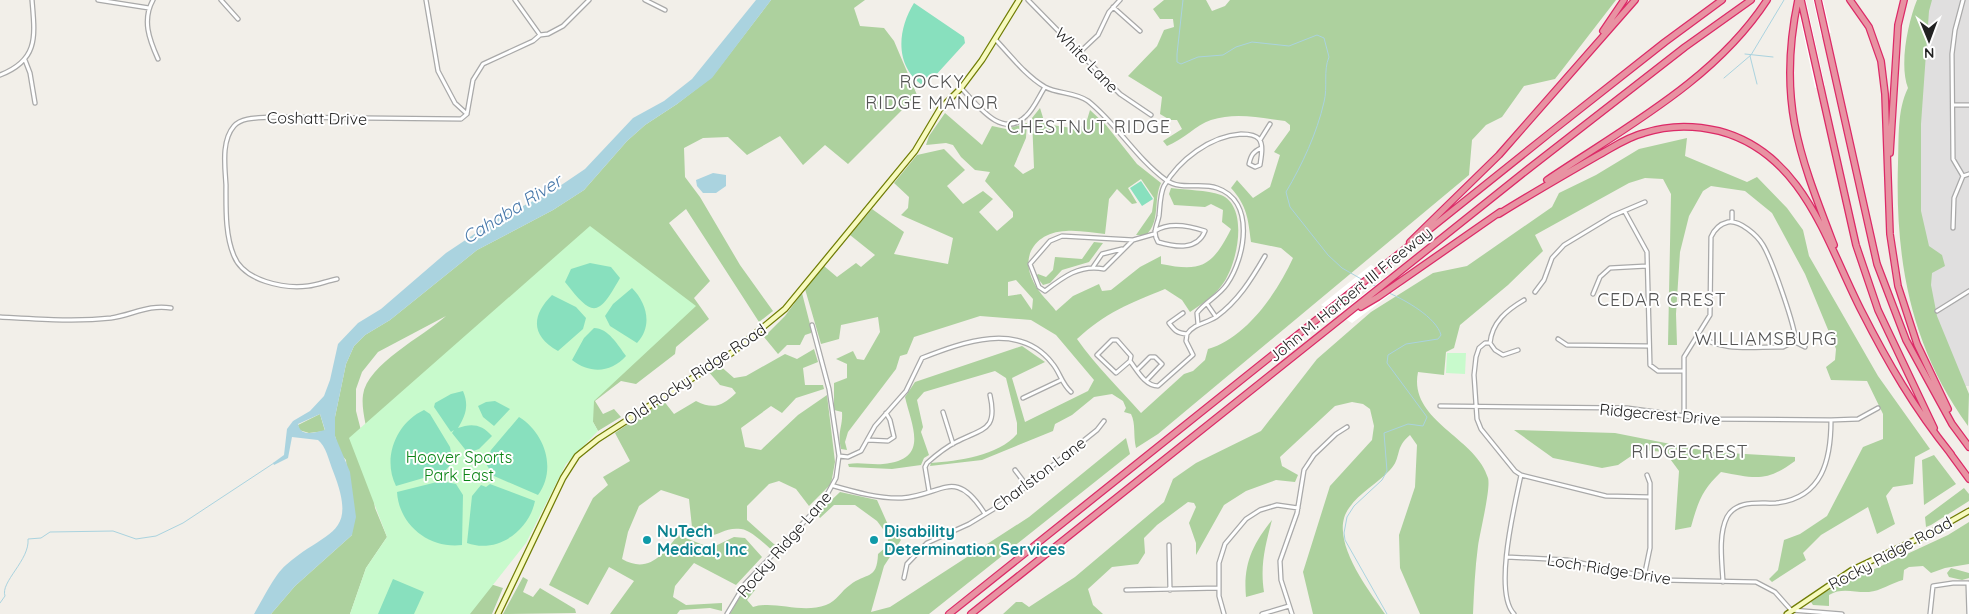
<svg xmlns="http://www.w3.org/2000/svg" width="1969" height="614" viewBox="0 0 1969 614" font-family="Quicksand,sans-serif">
<rect width="100%" height="100%" fill="#f2efe9"/>
<path fill="#e0dfdf" d="M1922,0H1969V386H1962L1931,313L1918,219Z"/>
<path fill="#add19e" fill-rule="evenodd" d="M771,0H865L854,8L860,26L884,28L894,41L917,95L848,164L825,145L803,165L780,136L747,155L728,137L703,138L684,148L685,177L700,197L740,265L773,311L759,322L686,209L669,223L710,281L694,298L709,319L676,347L675,354L636,384L621,381L595,401L603,414L614,409L621,417L598,431L593,422L369,442C367,428 361,409 363,395C367,364 424,336 446,316L378,352L362,372L356,389V411L366,450L375,508L387,537L366,568L350,614H271L295,586L352,535L346,460L340,453L335,436V417L346,364L354,346L365,335L390,320L477,250L553,210L584,190L627,141L645,125L677,104L712,77Z
M1164,0H1206L1212,11L1225,6L1230,0H1616L1555,79L1524,86L1502,117L1486,125L1472,140L1469,175L1158,434L1136,448C1133,435 1136,424 1131,414L1124,412L1126,408L1123,401L1112,394L1094,397L1072,415L1055,424L1053,431L982,460L930,466L931,463C958,461 998,456 1017,434V423L1006,378L995,371L924,392L917,400L923,427L921,432L929,455L924,458L921,465L892,469L849,467L848,464C860,462 871,465 883,464C930,460 912,427 905,397L915,382L1022,346L1045,362L1012,378L1025,422L1088,391L1094,380L1056,335L1031,320L980,316L914,337L907,354L900,356L896,369L848,432L845,442L847,450L841,449C837,431 843,427 842,412L834,410V383L847,378V364L836,359L853,351L857,359L864,360L880,332L878,317L841,325L839,339L821,344L805,289L824,266L837,277L856,263L861,267L875,255L850,235L872,209L904,232L894,254L948,264L953,238L901,215L908,208L909,197L894,183L917,155L944,149L965,170L947,186L963,204L983,191L993,199L979,212L997,231L1013,217V212L985,181L990,172L975,170L961,157L953,145L946,143L926,145L929,136L945,113L982,145L992,126L1006,129L1027,123L1026,138L1014,166L1023,174L1034,168L1032,118L1040,108L1045,124L1079,129L1087,120L1090,110L1106,125L1137,164L1161,183C1153,200 1161,221 1146,235H1136L1152,212L1154,198L1141,179L1128,188L1137,203L1132,204L1117,189L1109,199L1105,234C1093,233 1079,230 1066,231C1036,232 1019,256 1034,283C1039,293 1049,302 1056,311L1073,296L1099,284L1102,291L1111,290L1140,267L1161,256V264C1201,272 1212,267 1231,229L1222,222L1223,210L1211,204L1205,207L1174,205L1169,194L1171,188C1187,190 1206,190 1221,195C1250,207 1237,266 1222,285C1213,297 1202,304 1190,312L1182,300L1165,289C1129,304 1106,312 1077,339C1096,366 1119,388 1141,413L1184,374L1193,371L1205,360L1208,349C1246,338 1277,293 1293,258L1281,248L1251,242C1248,218 1247,206 1231,188L1237,180L1253,198L1270,187L1280,155L1274,152L1290,130V125L1285,121C1261,118 1236,112 1211,120C1196,125 1183,140 1167,146L1163,141L1182,129L1177,120H1170L1160,114L1162,97L1128,76L1157,46L1164,30L1174,27L1173,19H1160L1153,9ZM1016,280L1033,299L1032,310L1021,294L1008,296V282Z
M1917,0H1932L1929,11L1921,124V211L1929,246L1942,255L1945,266L1932,273L1931,285L1937,316L1969,394L1968,426C1910,346 1895,259 1898,163C1899,138 1897,110 1908,88C1899,65 1908,22 1917,0Z
M1687,138L1685,156L1747,182L1757,177L1787,208L1803,230L1809,256L1878,376L1930,449L1915,457L1913,484L1893,487L1886,496L1895,524L1877,534L1868,507L1821,535L1803,553L1806,560L1772,582L1769,579L1778,570L1784,540L1800,534L1827,516L1863,447L1883,439V414L1867,381L1831,380L1826,367L1835,360L1836,349L1805,274L1772,213L1745,191L1711,186L1703,191L1689,216L1680,252L1676,314L1677,345H1668L1671,194L1663,179L1645,178L1629,183L1535,235L1543,251L1508,285L1460,325L1454,348L1446,352L1444,375L1418,372C1408,421 1476,437 1488,478C1491,488 1480,532 1478,546C1475,568 1474,591 1473,614H1420L1400,568L1399,535L1415,487L1417,445L1410,435C1394,448 1402,458 1390,470C1377,484 1360,492 1349,508C1327,538 1369,590 1385,614H1313L1303,572L1330,486L1372,440L1374,426L1370,409L1363,404L1352,402L1335,406L1280,457L1282,466L1298,475L1295,482L1276,480L1246,491L1224,505L1196,555V543L1189,523L1196,507L1194,503L1188,502L1157,525L1144,538L1145,553L1138,564L1112,567L1088,589L1093,605L1103,614H1003L1016,602H1022L1029,607L1075,577L1164,502L1173,479L1196,463L1261,431L1317,359L1371,312L1433,273L1467,266L1552,207L1559,193L1596,175L1639,149Z
M1094,242L1103,243L1089,262L1062,270L1050,283L1043,285L1036,276L1038,274L1046,277L1053,270L1055,257L1082,259Z
M802,293L811,328V333L805,335L800,345H787L778,354L764,337L785,316Z
M814,349L818,362L803,368L805,385H823L824,389L796,398L782,413L771,406L741,428L745,447L761,450L798,415L827,395L835,462L831,484L809,506L796,489L779,481L769,484L747,506V520L775,545L771,549C763,543 751,530 741,529C718,526 716,546 692,527L689,499L661,490L639,506L628,532L622,559C648,574 663,555 678,535L711,548L734,537L745,538L762,557L736,585L694,563L675,586L673,597L686,605L722,603V611L710,608L680,610L677,614H610L634,581L609,567L588,605L549,585L593,498L608,485L603,477L630,461L615,433L663,400L674,414L696,401C714,410 722,406 736,393L732,388L720,385L708,371L718,364L734,378L746,376L785,354L797,359Z
M320,414L325,431L309,433L299,430L298,425Z
M1514,430L1615,433L1711,452L1795,457V461C1766,483 1754,478 1721,472C1702,490 1698,502 1691,527L1675,530L1679,471L1665,452L1640,450L1618,465L1602,468L1553,458Z
M1126,438L1130,454L929,614H730L739,598L750,586L755,590L747,600L753,607C774,600 801,614 826,605C837,601 841,591 850,585C866,572 877,581 878,554L886,547L889,537L877,521L855,505H834L820,518L817,514L840,492L877,500L889,527L901,540L884,566L871,612L890,607L1029,517Z
M1934,455L1956,484L1924,505L1922,460Z
M1964,488L1969,494V501L1931,525L1926,527L1925,517Z
M1272,520C1265,546 1260,566 1264,592L1246,597C1243,565 1252,545 1272,520Z
M1969,522V564L1945,568L1931,573L1923,566L1909,567L1904,570L1903,580C1892,583 1880,591 1869,592C1855,593 1842,587 1829,595V606L1813,605L1811,602L1825,592L1948,535Z
M1951,568L1969,573V578L1962,580L1949,577L1947,573Z
M458,574L503,588L492,614H435Z
M523,577L528,580L523,592L533,597L540,588L575,609L576,613L503,614Z"/>
<path fill="#c8facc" d="M590,226L696,306L594,401L593,422L598,431L566,464L526,543L470,614H350L366,568L387,537L349,438Z
M1447,353H1466L1465,374L1446,373Z"/>
<path fill="#88e0be" d="M914,3L964,37L965,43L925,87C894,68 897,30 914,3Z
M1141,181L1153,199L1142,206L1130,188Z
M590,263L611,267L620,278C598,317 593,318 565,282L571,269Z
M632,288C647,303 653,326 637,343L610,326L605,316L613,304Z
M552,295L576,307L586,318L583,329L558,351C531,336 531,316 552,295Z
M594,328C608,328 618,345 626,356C611,373 590,374 572,360L584,338Z
M463,391C469,405 466,415 458,428C471,423 482,424 492,436L479,449L468,453L452,433L454,430L451,432L434,407L435,403L451,394Z
M495,401L510,409L494,426L483,417L478,406L486,402Z
M424,410L430,414L450,447L453,462L444,472L396,486C382,458 396,423 424,410Z
M519,417C545,433 557,469 538,495L494,476L486,464L491,450Z
M441,481L456,484L463,495L462,545C429,549 399,525 397,492Z
M490,484L535,501C529,531 497,554 467,543L472,496L481,485L486,487Z
M393,579L424,592L414,614H378Z"/>
<path fill="#aad3df" fill-rule="evenodd" d="M756,0H771L712,78L677,104L645,125L627,141L584,190L553,210L477,250L390,320L365,335L354,346L346,364L335,417V436L350,472L356,517L352,535L295,586L271,614H254C262,601 274,575 286,565C327,529 359,537 333,471C329,461 326,446 318,440L292,437L288,458L274,465L273,463L284,455L287,429L293,421L310,411L324,396L330,380L338,344L358,323L381,309L446,253L497,219L551,192L585,169L633,118L664,101L692,79ZM320,414L325,430C315,432 301,438 298,424Z
M713,173L726,175V186L716,193H703L697,186L696,180Z"/>
<path fill="#fff" d="M1796,0H1806L1825,86L1815,88Z
M1813,0H1823L1831,33L1821,36Z
M1371,265L1385,273L1336,313L1321,305Z
M1388,275L1403,285L1352,323L1338,314Z"/>
<g fill="none" stroke-linecap="round" stroke-linejoin="round">
<path stroke="#aad3df" stroke-width="1" d="M1183,0L1177,54V62L1181,64L1198,57L1223,55L1236,47L1252,42L1289,46L1317,35L1324,38L1329,57C1323,71 1328,87 1324,102C1317,133 1302,165 1286,192L1290,207L1328,255L1342,268L1363,280
M1745,54L1773,57
M1750,56L1757,84
M1724,78L1751,55L1784,0
M1367,282L1377,287
M0,603L5,596C0,582 30,560 28,539L41,538L50,532L113,531L136,539L156,536L183,523L274,463
M1387,614L1345,540L1344,533L1347,517L1354,506L1382,480L1387,471L1384,433L1408,424L1423,426L1427,417L1387,363L1388,355L1406,344L1438,339L1441,335C1436,317 1405,300 1389,293"/>
<defs>
<path id="street" d="M98,0L149,8
M153,0C142,20 149,39 158,59
M221,0L238,19
M426,0L438,71L455,103L467,114
M515,0L540,35
M645,0L665,10
M1028,0L1120,94L1151,115
M1113,7L1140,31
M995,39C1010,55 1026,76 1045,87C1058,94 1075,92 1088,101C1117,124 1136,158 1166,180C1181,191 1200,182 1217,188C1256,201 1245,258 1227,284C1219,296 1205,302 1197,313L1198,324
M1080,52L1098,35L1109,12L1120,0
M25,60L30,73L35,103
M0,75C39,60 35,36 32,0
M961,88C976,103 1002,141 1026,116C1034,109 1039,96 1045,87
M1953,105H1969
M1260,140L1270,124
M1963,176L1953,159L1952,54L1955,30L1963,0
M1625,212L1647,252L1650,365L1658,371H1684
M1732,212V222
M1953,228L1954,198L1963,176L1969,174
M1155,231C1169,222 1190,226 1205,231C1197,251 1175,247 1158,242C1152,232 1157,226 1159,216C1160,207 1160,194 1164,186C1179,160 1210,136 1241,134C1246,134 1255,134 1259,139C1264,145 1261,158 1260,165L1255,167L1249,164C1251,155 1253,152 1261,148
M1133,240L1062,236L1050,241L1030,264L1039,287L1045,291C1063,277 1080,264 1104,269L1133,240L1154,234
M1093,267L1102,254L1122,249
M337,279C327,281 317,285 308,286C284,289 244,281 234,256C225,235 226,208 226,185C225,167 221,141 234,126C242,117 259,118 270,117L461,119L467,114L473,80L483,64L533,41L540,35L548,34L563,26L589,0
M1535,292L1544,280L1552,258L1564,245L1612,216L1645,202
M1593,294L1600,277L1610,268L1647,266
M1524,300C1507,310 1492,322 1490,343H1485L1479,348L1476,357L1474,375L1477,419L1481,429L1515,471L1521,475L1606,496L1650,497
M1207,304L1216,317
M1937,311L1969,291
M1183,313L1169,323C1175,331 1177,333 1187,334C1195,323 1205,324 1216,317C1238,301 1251,280 1265,256
M0,317C37,319 75,322 111,318C132,315 149,304 171,308
M1558,339L1567,345L1648,346
M1793,341L1805,347
M1490,343L1495,350L1503,355L1518,350
M1130,361L1131,356L1117,340H1112L1097,355L1116,373L1130,361C1137,370 1145,386 1158,386L1193,355L1186,341L1187,334
M1137,370L1150,357H1155L1162,364L1146,381
M1023,398L1061,380
M1440,406L1627,408L1707,419L1831,420L1858,419L1878,408
M943,412L953,444
M1684,416V357L1710,315L1711,237C1714,230 1720,224 1728,222C1740,220 1757,235 1763,245C1772,260 1792,318 1795,336L1791,343L1783,347C1757,346 1720,353 1699,335
M868,440L888,441L894,437L890,420L886,413
M839,456L848,457L861,451L875,426L906,391L922,358C963,342 1019,321 1052,363C1060,372 1061,383 1071,392
M1015,470L1027,486
M834,486C855,492 880,499 902,498C943,495 955,466 985,514
M929,491L925,467L927,463C936,455 946,447 956,442C983,428 998,431 990,395
M1169,545L1170,590
M1507,557L1567,560L1662,580L1756,582L1775,592L1791,610L1842,614
M1644,577L1650,548V483L1647,475
M904,578L907,564L927,543L969,524L997,507L1027,486L1097,430L1104,421
M1723,582C1722,562 1718,535 1727,517C1737,499 1760,504 1776,503C1823,498 1831,459 1831,420
M1126,590L1219,588
M727,614L745,584L823,502L836,478L839,456L829,389L812,325
M1224,614L1219,596V563L1225,544L1246,519L1260,510L1277,505L1298,508
M1262,614L1289,606
M1292,614L1281,580L1280,561L1297,513L1304,470L1314,455L1336,434L1347,427
M1514,614C1493,592 1515,504 1521,475
M1930,614L1933,586L1953,583H1968L1969,614"/>
<path id="secondary" d="M498,614L563,478L577,456L598,439L733,352L785,309L915,151L940,109L961,88L982,60L1019,0
M1787,614L1852,570L1932,532L1969,511"/>
<path id="highway" d="M1798,0C1777,100 1799,154 1834,245
M1801,0L1856,245L1878,310L1934,428
M1818,0L1877,264L1906,340L1952,424L1969,447
M1850,0L1869,27L1881,61L1885,94L1890,234L1898,286L1917,344L1948,409
M1603,31L1624,0
M1890,153L1898,25L1904,0
M1547,180C1624,128 1715,80 1767,0
M1499,214C1531,194 1564,175 1597,156C1612,148 1627,137 1644,133C1668,125 1694,125 1719,131C1803,153 1826,241 1861,310C1888,363 1914,408 1951,454
M1410,242L1499,155L1635,0
M1361,307L1378,297L1500,212
M1950,453L1969,479
M949,614L1551,132L1665,42L1722,0
M971,614L1527,170L1685,47L1751,0"/>
</defs>
<use href="#street" stroke="#a9a9a9" stroke-width="5.5"/>
<use href="#secondary" stroke="#707d05" stroke-width="7"/>
<use href="#highway" stroke="#dc2a67" stroke-width="8"/>
<use href="#street" stroke="#fff" stroke-width="3"/>
<use href="#secondary" stroke="#f7fabf" stroke-width="4.5"/>
<use href="#highway" stroke="#e892a2" stroke-width="5.5"/>
</g>
<g fill="#0f9aa8" stroke="#fff" stroke-width="2">
<circle cx="647" cy="540" r="5"/>
<circle cx="874" cy="540" r="5"/>
</g>
<g text-anchor="middle" dominant-baseline="central" stroke-width="4" stroke-linejoin="round" paint-order="stroke">
<g font-size="16" fill="#222" stroke="#fff">
<text transform="translate(1087 60) rotate(46)">White Lane</text>
<text transform="translate(317 118) rotate(1)">Coshatt Drive</text>
<text transform="translate(1350 294) rotate(-39)">John M. Harbert III Freeway</text>
<text transform="translate(695 374) rotate(-34)">Old Rocky Ridge Road</text>
<text transform="translate(1660 414) rotate(5)">Ridgecrest Drive</text>
<text transform="translate(1039 474) rotate(-37)">Charlston Lane</text>
<text transform="translate(784 544) rotate(-49)">Rocky Ridge Lane</text>
<text transform="translate(1890 553) rotate(-28)">Rocky Ridge Road</text>
<text transform="translate(1609 569) rotate(9)">Loch Ridge Drive</text>
</g>
<g font-size="16" fill="#0c8416" stroke="#fff">
<text x="459" y="457">Hoover Sports<tspan x="459" dy="18">Park East</tspan></text>
</g>
<g font-size="16" font-weight="bold" fill="#0d838f" stroke="#fff" text-anchor="start">
<text x="657" y="531">NuTech<tspan x="657" dy="18">Medical, Inc</tspan></text>
<text x="884" y="531">Disability<tspan x="884" dy="18">Determination Services</tspan></text>
</g>
<g font-size="18" letter-spacing="1" fill="#555" stroke="#fff">
<text x="932" y="81">ROCKY<tspan x="932" dy="21">RIDGE MANOR</tspan></text>
<text x="1089" y="126">CHESTNUT RIDGE</text>
<text x="1662" y="299">CEDAR CREST</text>
<text x="1766" y="338">WILLIAMSBURG</text>
<text x="1690" y="451">RIDGECREST</text>
</g>
<g font-size="18" font-style="italic" fill="#4a7aab" stroke="#fff">
<text transform="translate(512 209) rotate(-32)">Cahaba River</text>
</g>
</g>
<g transform="translate(1929 40) rotate(179)" stroke="#ffffff" stroke-width="4" paint-order="stroke">
<path d="M0-4L9 19L0 12L-9 19Z" fill="#222222"/>
<text y="-8" font-size="14" font-weight="bold" text-anchor="middle" fill="#222222">N</text>
</g>
</svg>
